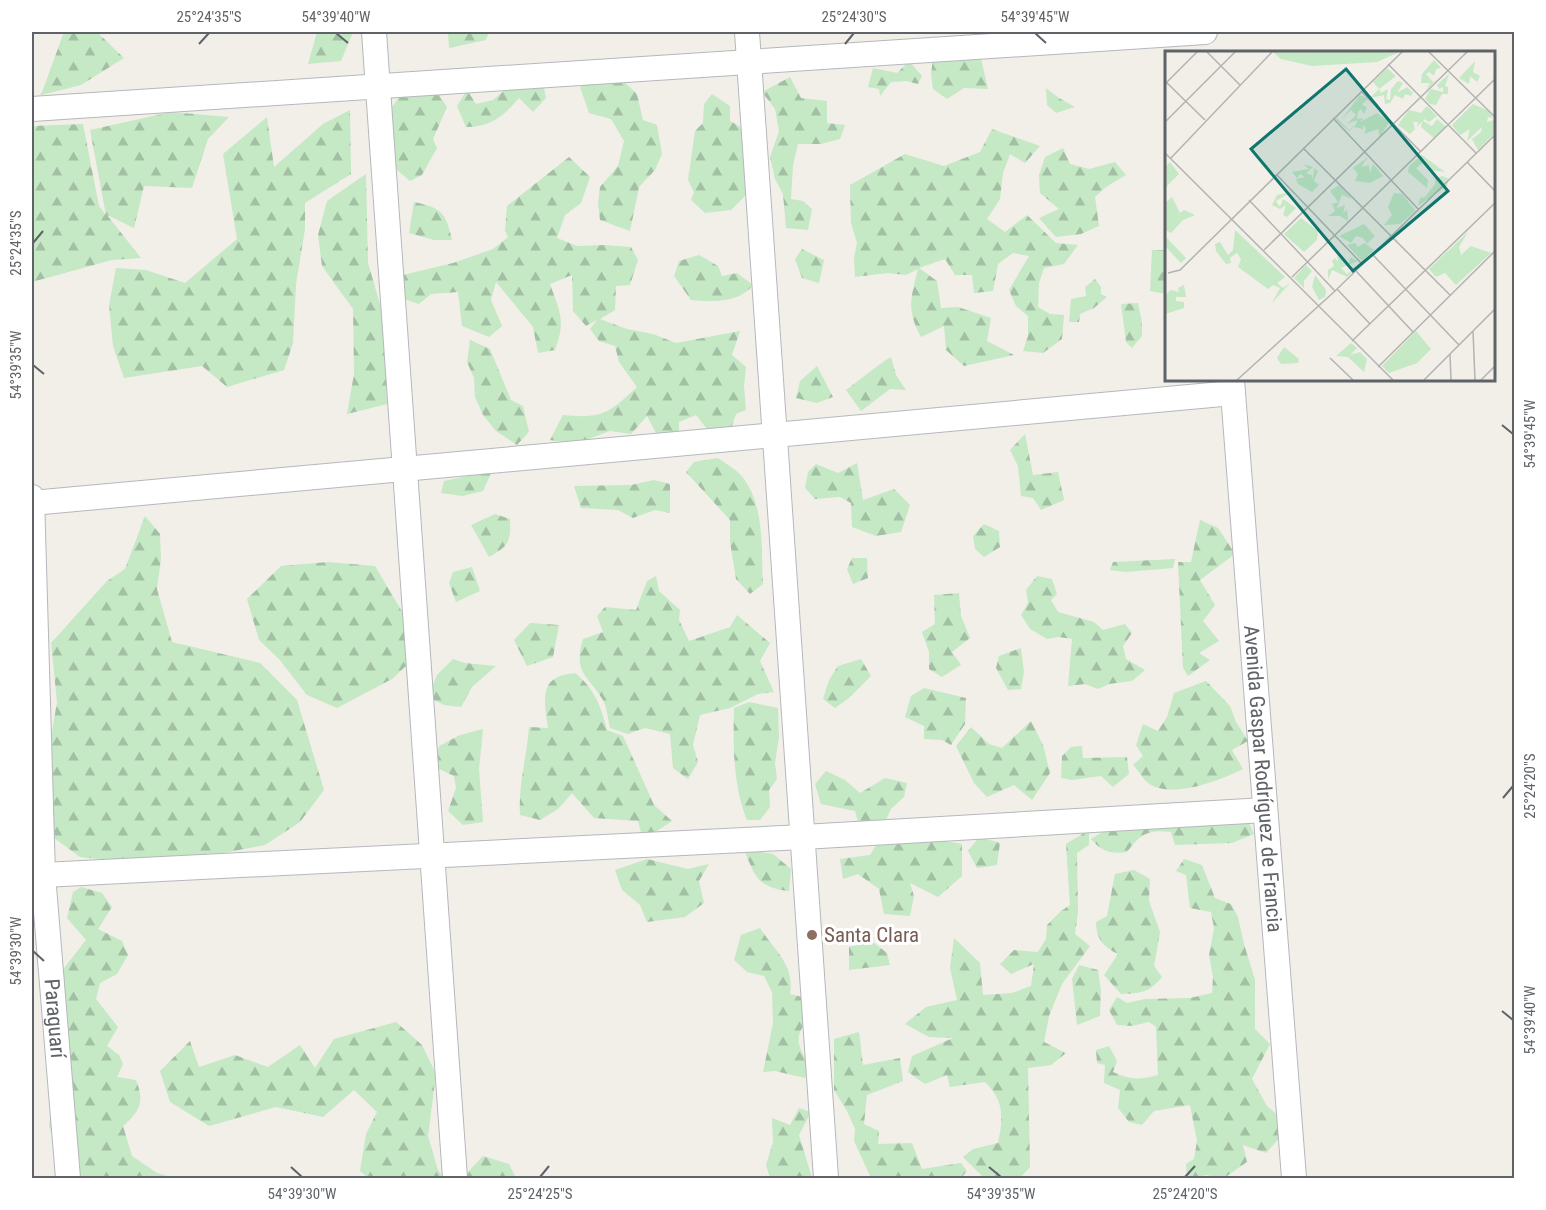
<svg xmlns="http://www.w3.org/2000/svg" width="1546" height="1210" viewBox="0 0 1546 1210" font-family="'Roboto Condensed',sans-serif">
<defs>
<pattern id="forest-firs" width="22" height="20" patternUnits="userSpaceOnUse" patternTransform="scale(1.5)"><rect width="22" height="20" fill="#c5e8c5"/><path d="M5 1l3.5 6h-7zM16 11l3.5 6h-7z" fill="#a3c0a4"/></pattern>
</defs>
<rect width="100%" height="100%" fill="#f1efe8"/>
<path fill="url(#forest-firs)" d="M64,32H97L124,58L81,85L41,95Z
M317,32H353L341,61L308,64Z
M448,32H489L486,40L449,48Z
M933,57L981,59L988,89L964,88L947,99L933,89L931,75Z
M909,61L922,76L918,84L906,81L891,82L880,96L879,89L868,87L873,68L897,73Z
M790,77L801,98L827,101V123L845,125L840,139L821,144H798L793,165L791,199L803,201L812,209L808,230L786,228L783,194L775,179L770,157L779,131L775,109L762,92Z
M593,78H620L637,94L643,120L657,125L662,154L655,170L639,187L630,231L600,220L598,203L600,187L618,166L624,141L611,119L589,113L580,87Z
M509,86L544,88L546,98L533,112L519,98C503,117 490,127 466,127L457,106L467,90L476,104L493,100Z
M1046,88L1059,98L1075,107L1056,113L1047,105Z
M437,92L447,107L433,139L437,148L422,175L410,181L389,163L384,119L401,94Z
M712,94L730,106V121L746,130L752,189L731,210L705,213L691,200L694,192L688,180L695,131L703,123L704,104Z
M350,110L351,174L305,203V229L296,284L293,343L284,370L227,387L202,366L124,378L113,346L109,305L116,268L146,270L185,283L237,239L223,154L267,117L274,167L323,124Z
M171,112L229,117L208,139L192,188L144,186L134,228L107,215L141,258L112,260L32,282V126L83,124L99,206L106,215L90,130Z
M992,129L1040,146L1025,163L1010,154L1003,173L1000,199L987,219L1005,232L1027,215L1056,243L1078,245L1064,264L1044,268L1039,283L1038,307L1050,314L1064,315L1062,339L1043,353L1023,351L1028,336V316L1016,306L1009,290L1029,256L1013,253L998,264L993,291L974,293L972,275H955L945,259L919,268L937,281L941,308L958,307L991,318L987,341L1014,355L964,366L946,350L944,326L921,337C906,309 911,298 918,269L906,275L888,273L855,277L854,258L857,243L851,223L850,185L905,154L944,166L980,152Z
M1063,148L1070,164L1089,169L1115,162L1126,175L1106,187L1095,197L1099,226L1081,234L1056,237L1039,218L1059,209L1040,193L1039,175L1045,157Z
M569,157L590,177L581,203L565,215L557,238L577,246L605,245L631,247L638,260L630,285L616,286L615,310L600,319L627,329L653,334L676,343L740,331L732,355L746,367L744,386L746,410L736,414L731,429H707L696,415L679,422V434L658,437L647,416L631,434L610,431L574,444L550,440L563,415C603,419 609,413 637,387L619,362L615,346L599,341L590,329L597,320L586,326L573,311L572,275L550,284C560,312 566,321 555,350L538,353L533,327L496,282L491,300L502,326L489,337L462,326L458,292L431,294L419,304L397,297L403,275L453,263L493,249L508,237L505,231L507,206Z
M366,174L368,263L384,318L387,404L347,414L354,374L353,309L322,266L318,235L327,201Z
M414,202C441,208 446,212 452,240H434L409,233Z
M802,249L824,260L819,283L802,278L795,259Z
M1152,250H1166V294L1150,291Z
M699,255L718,266L722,276L737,273L753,285C739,303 713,302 691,300L674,276L679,261Z
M1095,279L1101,287V294L1107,297L1094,308L1080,314L1079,322H1069L1071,299L1086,296L1085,287Z
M1138,303L1142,322V336L1132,348L1126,342L1121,304Z
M470,340L490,349L511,400L523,406L529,432L517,445L496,431L483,415L475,397L474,378L467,362Z
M891,357L896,375L906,390L890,389L861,411L846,390C862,379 874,367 891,357Z
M817,366L833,397L817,403L796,398L800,381Z
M1025,434L1033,475L1058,472L1064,500L1041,510L1033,498L1021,496L1018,466L1010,450Z
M718,458C726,464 738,470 744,479C765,508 761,550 763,584L750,594L736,579L730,542V520L686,472L694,462Z
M857,463L863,500L894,489L910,505L901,532L876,536L852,527L851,503L840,497L815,499L805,488L808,472L816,464L838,473Z
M492,471L483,491L462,496L441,493L444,481Z
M654,480L670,484V513L655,510L633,518L618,510L581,508L574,486L631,485Z
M495,514L510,519C511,542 509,546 489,557L471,525Z
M145,516L160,534L161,559L157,589L172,642L260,663L297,700L324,790L300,822L265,845L223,853L109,860L80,857L54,838L47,799L49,749L57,702L51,643L107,581L125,569Z
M1200,520L1218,528L1235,554L1200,580L1215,605L1203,621L1219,641L1199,653L1210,660L1188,676L1183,668L1178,562H1191Z
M984,524L999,531L1000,547L984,557L975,549L973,536Z
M852,558H867L868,578L853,584L847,569Z
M1175,559L1173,568L1125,572L1110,570L1113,562Z
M328,562L375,566L407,620V665L392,679L337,708L307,695L279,659L259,640L247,599L281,566Z
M472,567L480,591L456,602L449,583L453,572Z
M656,576L659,591L680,610L679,620L689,641L730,627L737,615L770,643L760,661L774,692L758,694L730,708L700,715L693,745L698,762L688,779L673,768L670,734L645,728L628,734L610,728C608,719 607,708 603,700C587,674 573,673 583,639L603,632L597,616L605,607L636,610L647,581Z
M1037,576L1052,579L1057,594L1051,600L1058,612L1094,622L1103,630L1125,624L1132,633L1123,646L1126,659L1145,670L1132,681L1109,684L1098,689L1085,684L1068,686L1072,639L1059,637L1047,639L1030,629L1021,615L1028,603L1026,590Z
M959,593L961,616L970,638L952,652L961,665L942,677L929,669V652L922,632L935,624L934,595Z
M530,623L559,625L553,657L527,666L514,640Z
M1021,648L1024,672L1021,689L1008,690L996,668L999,656Z
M453,659L465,663L496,666L472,687L461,707L444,705L428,697L437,675Z
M861,659L871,676L849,698L835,708L823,699L829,680L838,666Z
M575,673C594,688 601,706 607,730L623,736L654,805L672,821L654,833L642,836L638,821L594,818L572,793L558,809L540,820L520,815C518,786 527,756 529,727L548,728C544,699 538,676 575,673Z
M1206,681L1230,706L1236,722L1248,741L1232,750L1243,769C1221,780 1171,800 1148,783C1143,779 1138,770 1133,765L1143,756L1136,745L1143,724L1158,731L1167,717L1174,693Z
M924,688L966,698L965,724L951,745L942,740L924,739V726L905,717L911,696Z
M749,702L778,708L779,737L775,763L777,779L769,790L770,807L760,820H747C733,786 733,745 734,708Z
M1031,721L1043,745L1050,773L1032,800L1014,785L987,797L974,783L956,746L971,727L989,744L1002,748Z
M483,729L479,769L483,822L463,825L448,811L456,788L454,776L435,767L439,746L460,735Z
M1082,746L1083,758L1127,757L1129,774L1113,787L1101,776L1072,780L1061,778L1062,756L1071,747Z
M826,771L845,780L860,793L885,778L907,783L904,797L891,809L884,824L860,829L855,811L821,804L815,784Z
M1247,818L1254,834L1232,843L1175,845L1171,832C1148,829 1140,834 1127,852C1111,854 1102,852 1091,839L1116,824Z
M1089,830V845L1077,853L1078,912L1075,934L1090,946L1062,984L1049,1016L1044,1042L1066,1053L1051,1065L1028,1068L1030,1167L1020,1178L983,1177L963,1157L973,1149L998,1143C1003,1119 1005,1101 985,1082L950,1087L947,1075L925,1084L908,1072L912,1056L953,1038L929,1037L905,1024L926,1007L957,1000L950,968L954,938L980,963L983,995L1012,993L1031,986L1034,964L1011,974L1000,964L1014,950L1038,952L1046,939L1047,925L1061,911L1070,905L1066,844Z
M881,837H922L962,844V876L938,897L910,883L914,896L910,916L884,914L879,889L858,874L843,879L840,859L870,855Z
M979,837L1000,843L997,865L977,868L968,851Z
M744,849L773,854L791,869L789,891C757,887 755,877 744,849Z
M647,859L688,869L709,864L699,881L704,903L685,917L647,922L640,905L622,890L615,870Z
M1184,859L1202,865L1215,898L1231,904L1238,917L1244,944L1255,980V1029L1270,1044L1252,1079L1267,1106L1290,1126L1266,1153L1243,1145L1247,1162L1224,1178L1205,1175L1198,1178H1187L1186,1164L1194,1159L1197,1141L1190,1105L1154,1111L1142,1125L1129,1122L1118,1108L1120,1090L1104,1083L1105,1065L1097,1063L1096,1050L1109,1046L1117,1061L1113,1072C1131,1080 1139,1080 1158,1075L1156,1027L1149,1022L1132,1026L1117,1025L1109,1010L1117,997L1127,1003L1145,999L1190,998L1212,993L1213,977L1209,955L1214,928L1211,912L1190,908L1186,875L1176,871Z
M1134,870L1150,879L1149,901L1160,932L1154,966L1162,977C1149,993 1141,993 1121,994L1104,975L1118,954C1103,947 1096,938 1096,922L1107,916L1115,874Z
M81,887L102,893L112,907L98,929L122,941L128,955L117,974L100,983L96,999L118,1027L107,1046L119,1055L123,1064L117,1077L136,1080C145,1102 140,1111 123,1126L132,1156L157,1173L175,1178H55L58,1154L49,1126L54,1088L61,972L86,940L67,918L73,892Z
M760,928C774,950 795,965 790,994L806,998L812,1016C792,1036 797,1045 810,1066L805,1078L775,1071L763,1072L773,1023L772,992L764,976L747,972L734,960L741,935Z
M873,942L887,953L890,965L849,970V947Z
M1079,965L1098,970L1101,990L1100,1016L1077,1025L1072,979Z
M396,1022L422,1045L436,1074L428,1136L438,1170L444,1178H368L360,1171L366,1134L377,1112L354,1090L323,1117L276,1107L209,1126L170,1102L160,1071L190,1041L199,1067L235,1055L268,1067L300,1045L315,1068L334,1039Z
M859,1032L863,1065L900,1058L903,1081L867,1095L864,1124L879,1131L878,1144L912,1143L922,1169L961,1163L967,1171L961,1178H871L854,1141L855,1129L847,1111L834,1090V1039Z
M799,1108L811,1112L799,1135L812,1178H770L766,1165L773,1142L772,1118L790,1125Z
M483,1156L509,1164L516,1178H467L466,1174Z"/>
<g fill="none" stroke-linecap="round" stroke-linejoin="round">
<defs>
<g id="street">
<path d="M374,32L455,1178"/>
<path d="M747,32L826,1178"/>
<path d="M32,109L1205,32"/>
<path id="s1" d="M1232,380L1294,1178"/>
<path id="s2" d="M32,497L43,875L68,1178"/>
<path d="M32,503L1233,393"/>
<path d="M43,875L803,837L1265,810"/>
</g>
</defs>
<use href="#street" stroke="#b5b8bc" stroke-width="26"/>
<use href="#street" stroke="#fff" stroke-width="24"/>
</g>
<path fill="none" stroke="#5f6368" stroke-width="2" d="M336,33L348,43M1035,33L1046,43M199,44L209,33M845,44L854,33M33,243L43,231M33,365L44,374M1502,425L1513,434M1503,798L1513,786M33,951L44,961M1502,1011L1513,1020M291,1167L302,1177M989,1167L1001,1177M540,1177L549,1166M1185,1177L1195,1166"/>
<circle fill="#8d6e63" stroke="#fff" stroke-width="2" cx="812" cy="935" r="6"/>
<g text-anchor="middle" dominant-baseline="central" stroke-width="6" stroke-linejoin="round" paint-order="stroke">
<g font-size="21" fill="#5f6368" stroke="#fff">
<text stroke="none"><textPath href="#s1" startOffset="400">Avenida Gaspar Rodríguez de Francia</textPath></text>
<text stroke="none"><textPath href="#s2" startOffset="522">Paraguarí</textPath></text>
</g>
<g font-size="21" fill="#785e54" stroke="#fff" text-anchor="start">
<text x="824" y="935">Santa Clara</text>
</g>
</g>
<g transform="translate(1165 51)">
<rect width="330" height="330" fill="#f1efe8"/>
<path d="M303,181L294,196L296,204L306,195L326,202L291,234L280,222L271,226L264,218Z" fill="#c5e8c5"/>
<path d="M269,9L276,17L271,18L269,25L264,21L261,23L268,31L272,28L261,39L265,32H256L257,23ZM310,10L308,21L315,25L312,31L305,25L304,33L294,27ZM222,17L231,25L214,38L216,42L223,38L221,48L225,49L226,38L233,30L238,32L232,42L242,36L248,42L246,45L240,43L238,48L230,44L225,52L220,53L219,44L205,47L214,38L208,31ZM284,23L280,35L283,36V43H277L271,54L265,53L260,48L263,42L266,38L278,41V36L274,38L272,34ZM195,44L203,48L197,53L202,57L199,63L196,58L193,61L192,68L198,67L195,71L212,62L224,71L215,86L213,78L199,83L201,77L198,74V78L189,76L184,80L172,70L171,66L184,79L191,74L192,69L182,73L191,64L186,59L177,68ZM308,53L324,60L328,67L323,66L322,71L330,69V82L313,99L307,88L316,81L317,76L302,90L305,78L295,84L287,74ZM262,55L272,65L264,71L259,68L258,70L267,75L272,68L281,76L269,87L256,76L257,70L252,76L253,71H248L250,78L245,83L233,74L244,59L256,62ZM257,104L280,121L264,119L259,111L251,117L263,129L262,137L243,121L244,115ZM203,106L196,116L204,114L205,122L208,113L218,125L205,132L190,130L193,123L188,117ZM5,111L14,123L0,137V116ZM138,113L148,116L141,122L147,124L148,129L149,117L153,120L149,130L154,134L147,141L133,133L131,128L140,126L135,123L132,127L127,121L144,118ZM278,125L284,128L282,135L253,155L255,147L260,146L270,133V127ZM174,134L187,148L177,144L172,157L180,154L178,162L182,159L183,170L175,165H163L170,160L167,153L173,151L165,140ZM126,141L111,150L114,155L116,154L118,148L131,157L122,166L118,164L121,154L115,158L107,154L112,144ZM229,142L237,143L251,160L235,173L219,174L227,164L223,156ZM7,146L15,162L19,159L30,164L18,169L6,182L0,179V152ZM136,167L153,180L152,189L139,201L119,183ZM199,173L210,185L202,193L198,187L191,185L186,192L174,185ZM70,179L120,226L112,232L118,237L125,232L107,252L115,237L108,234L103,238L73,216L76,208L72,202L65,207L66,212L61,213L51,200L50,193L55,191L63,204L68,199ZM0,185L21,207L16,212L0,195ZM190,192L193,196L199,192L209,199L197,210L182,194ZM172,203L180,212L184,213L185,206L193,210L176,217L182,223L194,214L182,226L167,219L163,229V219L169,215L167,210L170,207L173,211ZM141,214L147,220L139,230V237L129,227ZM150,224L161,239L160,246L154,249L147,236ZM19,234L21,246H11V250L19,251V257L0,263V244L6,239L14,241L13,237ZM251,280L266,298L252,312L224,322L217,315ZM186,292L192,297L185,304L195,301L202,308L199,321L183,306L171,305ZM119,296L134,308L133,312L116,313L112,307Z" fill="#c5e8c5"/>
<path d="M108,1H234L212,11L147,15L116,8Z" fill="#c5e8c5"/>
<path fill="none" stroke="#b3b3b1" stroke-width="1.5" d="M42,1L75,34M264,1L330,66M223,13L311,102M0,30L40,69M0,33L32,1M196,40L256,101M168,67L254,159M0,71L70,1M138,97L285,244M0,102L228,329M5,108L107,1M302,111L330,140M111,123L198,214M84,149L170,240M99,199L302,1M208,204L294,294M191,220L248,281M3,222L15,219L237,1M127,226L330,28M172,238L205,273M308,280L310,329M187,290L330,152M285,303L286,329M165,307L188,329M213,316L330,200M72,329L170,240L330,84M259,329L330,258M316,329L330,315"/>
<path fill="#0f766e" fill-opacity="0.15" stroke="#0f766e" stroke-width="3" d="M181,18L283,140L188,220L86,98Z"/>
<rect width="330" height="330" fill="none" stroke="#5f6368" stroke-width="3"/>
</g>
<rect width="1546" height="1210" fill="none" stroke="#ffffff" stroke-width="66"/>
<rect x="33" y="33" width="1480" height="1144" fill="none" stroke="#5f6368" stroke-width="2"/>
<g font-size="15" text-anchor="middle" fill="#5f6368">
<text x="209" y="22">25°24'35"S</text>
<text x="336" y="22">54°39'40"W</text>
<text x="854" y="22">25°24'30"S</text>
<text x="1035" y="22">54°39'45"W</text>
<text transform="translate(16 243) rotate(-90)" y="5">25°24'35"S</text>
<text transform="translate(16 365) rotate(-90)" y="5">54°39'35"W</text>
<text transform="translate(1530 434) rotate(-90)" y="5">54°39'45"W</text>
<text transform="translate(1530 786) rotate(-90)" y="5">25°24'20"S</text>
<text transform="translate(16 951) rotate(-90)" y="5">54°39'30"W</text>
<text transform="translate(1530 1020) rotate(-90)" y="5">54°39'40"W</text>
<text x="302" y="1199">54°39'30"W</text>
<text x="540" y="1199">25°24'25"S</text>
<text x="1001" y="1199">54°39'35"W</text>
<text x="1185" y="1199">25°24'20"S</text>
</g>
</svg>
